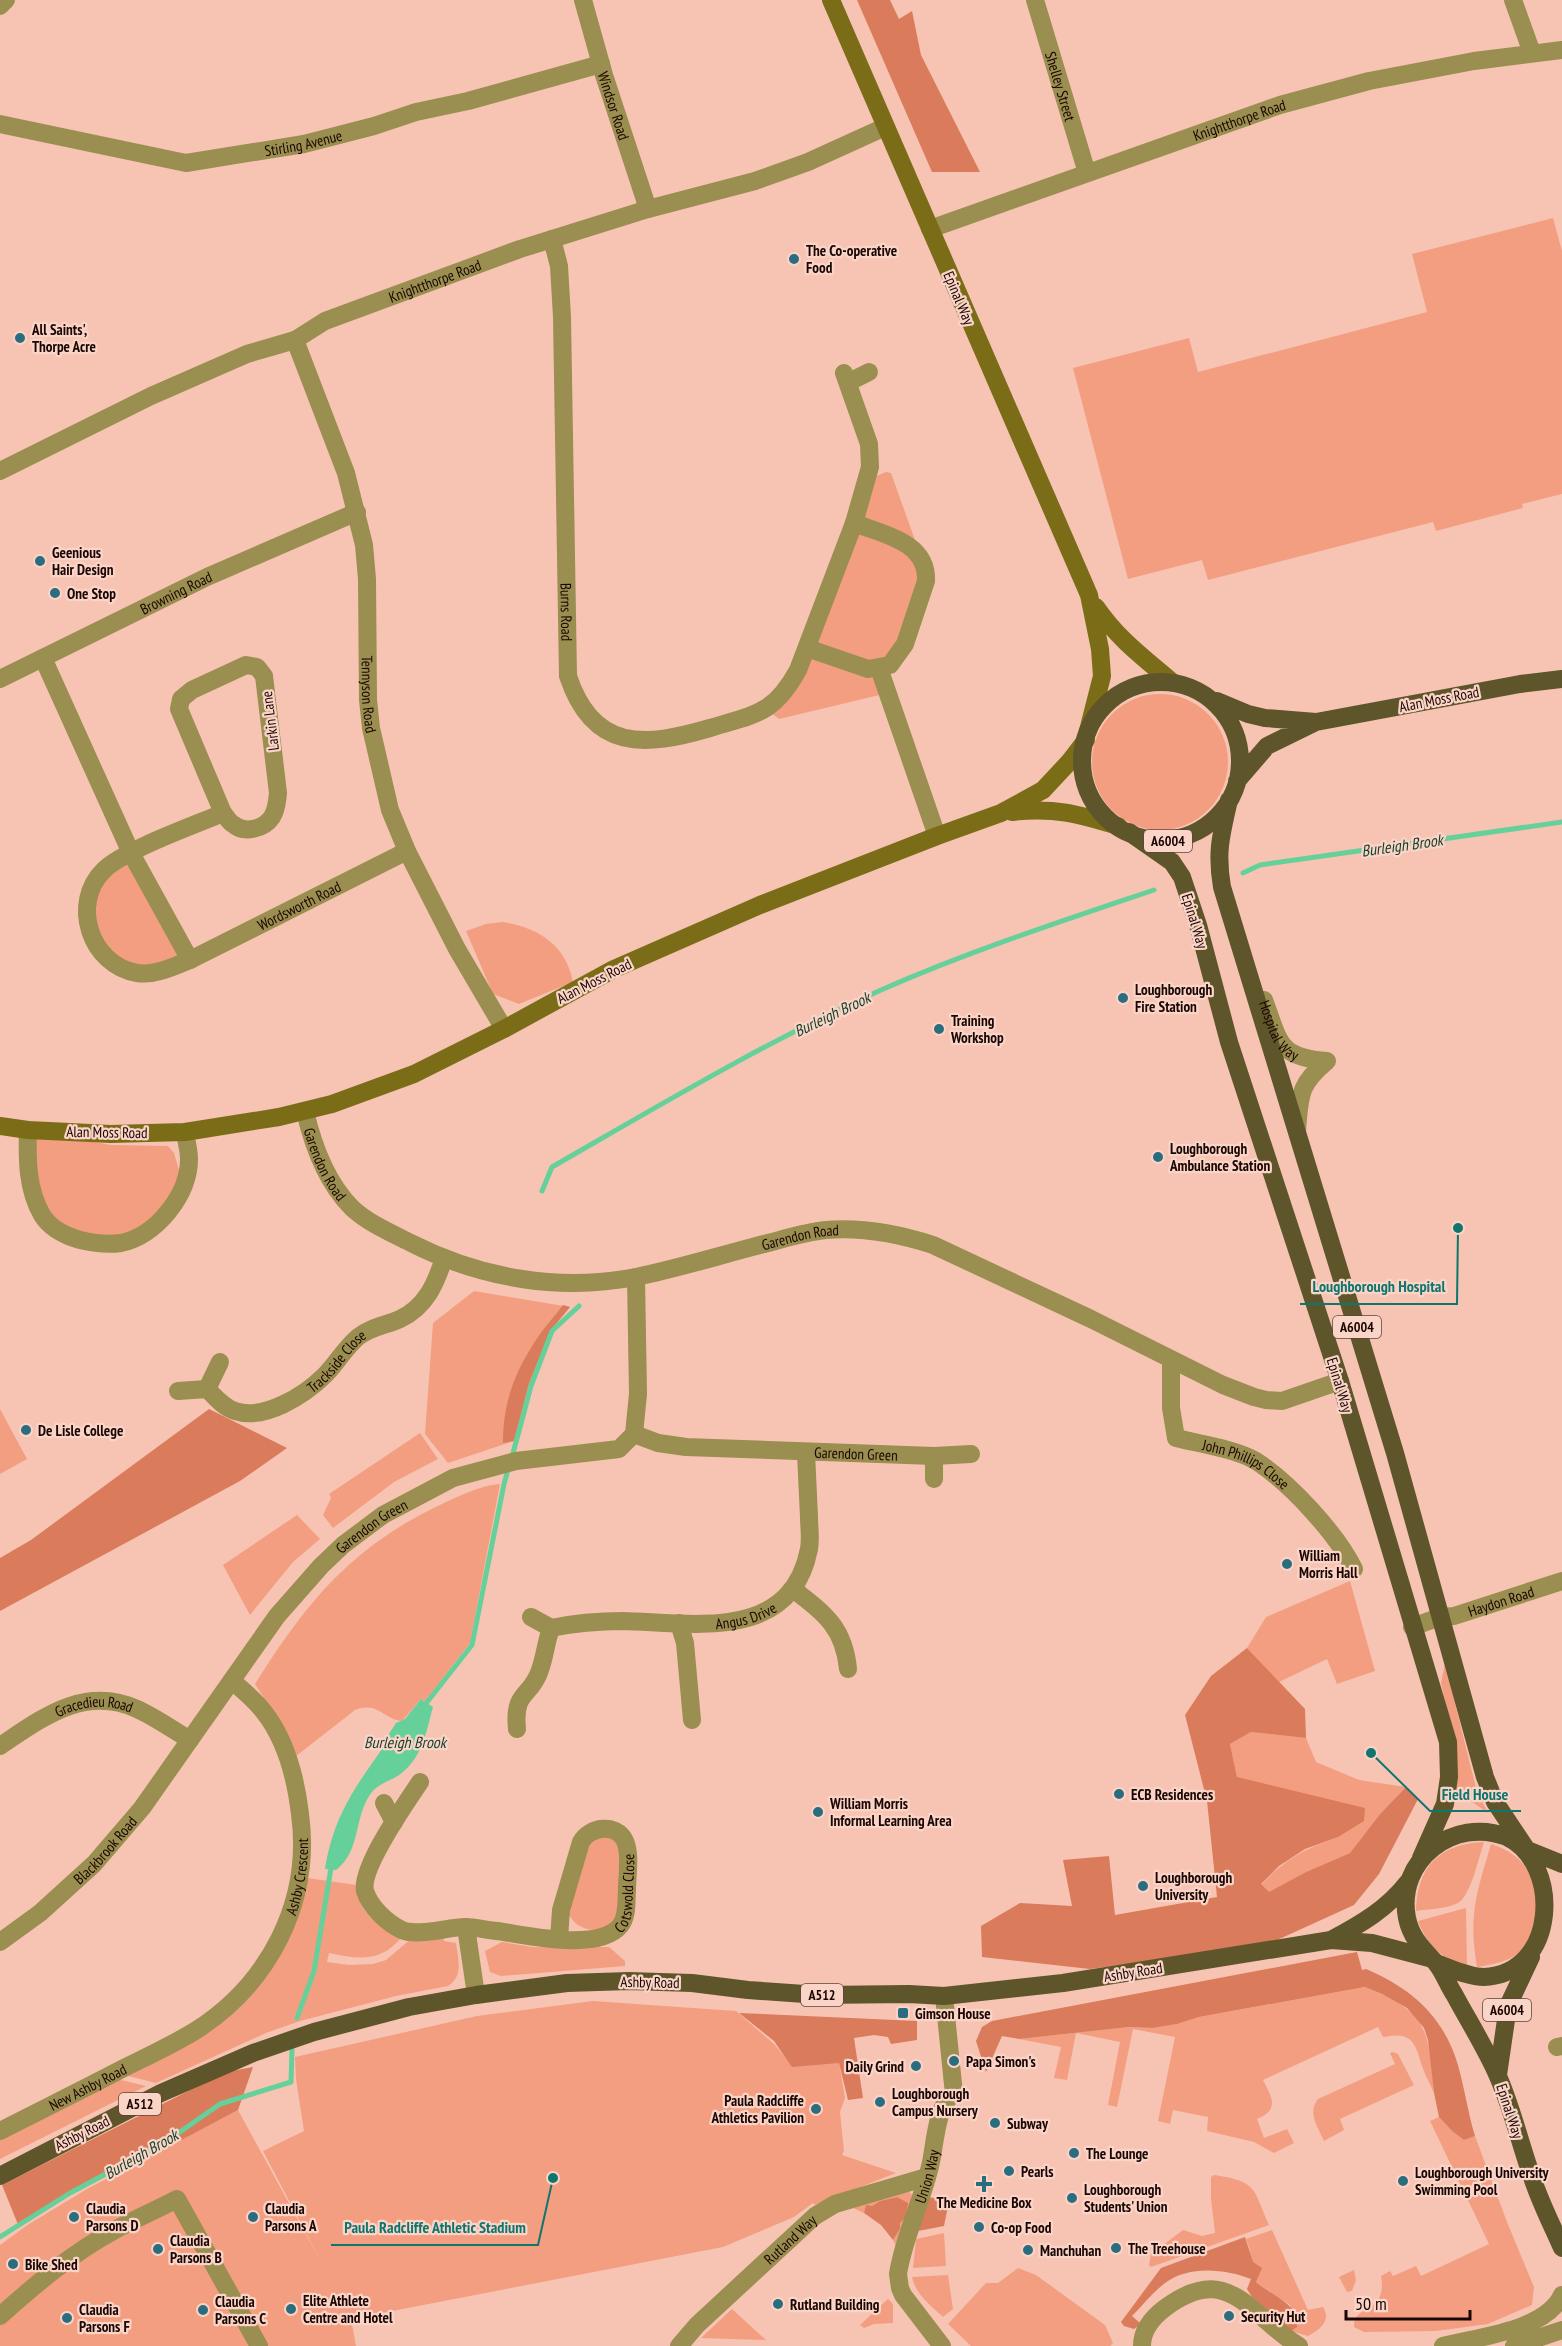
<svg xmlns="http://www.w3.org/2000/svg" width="1562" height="2346" viewBox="0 0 1562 2346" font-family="'PT Sans Narrow',sans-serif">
<rect width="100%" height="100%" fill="#f7c4b3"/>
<path fill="#f39e81" d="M1553,218L1562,251V494L1522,504L1523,508L1436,531L1433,522L1208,580L1202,560L1128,579L1073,368L1189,338L1198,372L1427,312L1412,254Z
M886,472L891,473L926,571L890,665L888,693L779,719L766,709L777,700L867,480Z
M1092 762a68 68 0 1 1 136 0a68 68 0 1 1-136 0Z
M131,853L190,960L138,973L95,946L93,885Z
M502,922C538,927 566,945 573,982L519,1004L493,994L466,931L486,924Z
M28,1130L111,1145L168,1146L174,1153L184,1187L148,1231L95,1244L43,1217Z
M474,1291L570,1307L551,1330L535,1370L514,1441L448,1463L425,1434L433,1323Z
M0,1409L27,1459L0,1474Z
M420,1433L438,1459L394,1482L333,1528L323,1515L331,1498L329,1494Z
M500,1484L470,1643L425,1701L421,1699L402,1721C383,1719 378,1701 355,1710L295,1757L277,1719L255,1684C306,1603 351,1547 440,1505C459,1496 478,1486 500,1484Z
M297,1515L320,1539L293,1562L250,1615L223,1565Z
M1350,1581L1375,1671L1337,1684L1327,1659L1279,1682L1247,1648L1266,1617Z
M1445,1663L1477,1792L1488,1813L1455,1790V1747L1441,1683Z
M1251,1732L1306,1738L1316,1762L1359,1780L1406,1787L1380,1814L1350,1853L1306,1872L1269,1893L1261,1885C1285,1859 1305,1849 1338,1837L1237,1777L1230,1744Z
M607,1834L622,1847C621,1872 631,1931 594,1930C581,1929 574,1924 568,1913L588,1843Z
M1484,1842C1479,1856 1471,1896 1458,1903C1446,1909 1429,1909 1416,1911C1417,1867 1439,1844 1484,1842Z
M1491,1844C1521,1854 1525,1866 1542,1892C1530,1942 1535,1958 1477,1967C1468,1915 1477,1892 1491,1844Z
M307,1878L357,1885C357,1914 378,1924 401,1938C380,1963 358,1959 329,1953L327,1962L349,1965L373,1964L386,1960L412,1938L443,1936L444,1941L456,1943C458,1959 464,1976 448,1986L396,1996L300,2021L266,2033L156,2083L124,2075L223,2017Z
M1466,1908L1467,1966C1441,1959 1427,1945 1418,1921Z
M502,1942L532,1947H609L625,1961V1966L501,1976L490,1972L485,1951Z
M1366,1987C1429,2014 1428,2028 1434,2093C1430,2084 1425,2075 1422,2066C1415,2042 1412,2031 1383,2037L1378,2027L1263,2080C1272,2098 1280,2109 1257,2119L1264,2138L1287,2129L1294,2143L1274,2153L1254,2142L1207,2131L1208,2117L1173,2110L1170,2124L1158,2121L1175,2037L1133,2029L1117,2107L1108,2105L1120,2042L1076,2033L1067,2080L1054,2078L1061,2047L1019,2039L1129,2027L1153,2028L1177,2024L1199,2017Z
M593,2001L736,2011L774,2044L792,2065L839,2062L845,2098L840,2112L844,2151L842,2155L896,2173L815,2205L813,2203L794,2217L723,2247L351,2319L356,2346H0V2245L29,2224L87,2189L238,2110L320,2260L263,2151L304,2131L296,2079L295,2057L477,2016Z
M1393,2052L1398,2054L1414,2085L1340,2119L1344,2130L1324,2141C1318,2127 1307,2113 1318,2099L1395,2064L1390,2053Z
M117,2079L146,2086L0,2159V2139Z
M1439,2117L1452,2131L1464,2140L1475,2136L1507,2222L1534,2287L1532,2305L1488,2324L1436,2331L1364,2332L1354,2327C1353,2303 1388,2315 1381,2276L1390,2271L1393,2276L1416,2266L1421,2276L1489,2244L1430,2121Z
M1214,2175C1257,2181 1253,2188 1269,2225L1151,2267L1149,2265L1151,2254L1183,2230L1202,2236L1215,2233L1211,2199V2177Z
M909,2191L912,2195L899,2252L893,2240L900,2229L899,2223L906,2217L907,2203L897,2197L880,2201L872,2206H866L864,2213L853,2208Z
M1272,2230L1308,2310L1323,2307C1332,2321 1319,2330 1308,2336L1291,2331L1290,2305L1256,2282L1249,2247L1246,2239Z
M944,2233L946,2266L913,2268L916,2239Z
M1018,2268L1036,2275L1105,2325L1113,2343L1110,2346H971L948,2324L986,2283H998Z
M1354,2270L1356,2280L1352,2291L1347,2292L1339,2277Z
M948,2275L953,2309L943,2317C930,2305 916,2295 912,2277Z
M888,2299L893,2304V2323L874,2324L864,2328L860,2325Z
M732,2309L766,2340L701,2338Z"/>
<path fill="#da7b5b" d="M857,0H890L899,19L912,11L921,55L980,172H932Z
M563,1305L570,1307L551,1330L529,1383L514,1441L503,1443C503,1400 516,1369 540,1334C547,1324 556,1315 563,1305Z
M209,1409L287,1448L240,1481L0,1611V1558L31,1540Z
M1247,1648L1305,1709L1306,1738L1251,1732L1230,1744L1237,1777L1365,1808L1364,1821L1338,1837L1305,1849L1279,1866L1261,1884L1269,1892L1306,1872L1350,1853L1380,1814L1406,1787L1418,1799L1379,1874L1354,1905L1264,1946L1090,1969L982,1957L981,1926L1020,1903L1072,1906L1063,1860L1109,1856L1115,1915L1217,1897L1207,1801L1185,1715L1211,1676Z
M1357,1952L1362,1970L1366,1969C1408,1987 1439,2012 1455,2056C1464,2082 1467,2110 1475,2136L1464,2140L1452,2131L1439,2117L1434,2093L1428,2040L1424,2028L1407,2008L1382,1994L1365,1987L1199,2017L1177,2024L1153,2028L1129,2027L1019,2039L1002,2036L986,2072L976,2041L982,2027L992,2021Z
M739,2013L917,2021V2040L891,2044L888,2037L874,2035L854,2038L863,2098L848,2100L839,2063L792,2067L774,2041Z
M253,2067L238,2110L170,2146L139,2152L54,2202L19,2227L2,2185L226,2072Z
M897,2197L908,2203L906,2217L900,2223V2229L893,2240L881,2225L864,2213L866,2205L872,2206L880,2201Z
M928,2197L949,2201L944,2226L918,2231Z
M1245,2237L1253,2262L1262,2268L1256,2282C1271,2295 1301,2305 1297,2327L1291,2331L1252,2297L1247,2289L1251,2279C1225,2269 1189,2265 1165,2283C1153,2292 1143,2305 1132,2316L1141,2324L1134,2329L1124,2326L1121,2322L1161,2268Z"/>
<path fill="#66d09a" d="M421,1699L433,1707C426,1733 422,1759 399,1775C390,1781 378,1784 372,1792C353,1816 362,1850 336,1870L325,1869C334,1814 356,1786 387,1742V1737L396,1723L405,1719Z"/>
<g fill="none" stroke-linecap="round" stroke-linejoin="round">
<path stroke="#66d09a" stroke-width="5" d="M1243,873L1260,865L1562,822
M542,1191L552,1167C660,1105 767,1041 881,990C970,951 1062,921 1154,890
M512,1457L531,1386L552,1331L579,1306
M424,1706L472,1645L504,1484L509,1466
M297,2018L314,1971L332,1862
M0,2237L70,2193L164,2143L220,2104L291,2082L292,2049"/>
<g stroke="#9a8e50" stroke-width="18">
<path id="s1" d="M583,0L604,75L648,209"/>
<path id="s2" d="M1035,0L1087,173"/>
<path d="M1513,0L1532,53"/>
<path d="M0,6L6,0"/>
<path id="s3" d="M0,124L186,163L304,144L374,126L416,112L468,101L601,64"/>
<path id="s4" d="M930,229L1280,105L1369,81L1474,61L1562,50"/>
<path id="s5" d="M552,239L559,266L562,317L568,676C593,752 645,747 710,728C756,714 774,714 798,670L854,523L870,467L869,444L844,373"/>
<path id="s6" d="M295,340L346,473L364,545L367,579L368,700L371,728L390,810L407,851L457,949L504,1029"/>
<path d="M849,382L869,372"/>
<path id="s7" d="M0,471L151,396L247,354L295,340L325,321L520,249L648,209L755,181L808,162L885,127"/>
<path d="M807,648L868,669L890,665L905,644L926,581C928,542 883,534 854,523"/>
<path id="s8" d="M43,658L131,853L190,960L407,851"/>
<path d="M246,665L257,667L264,676L278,793C277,801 277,809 272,817C264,829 244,834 233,824C229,822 226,816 223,813L179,709L181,699L192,690Z"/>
<path d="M879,668L937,836"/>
<path id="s9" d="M0,679L207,577L357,512"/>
<path d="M190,960C174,966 155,976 137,973C90,965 70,903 104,870C124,850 195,825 223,813"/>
<path id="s10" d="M1264,1000C1280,1042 1277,1057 1327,1061C1298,1085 1300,1096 1297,1131"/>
<path id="s11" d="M305,1111C313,1146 326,1182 352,1208C368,1223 391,1233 411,1243C480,1278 559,1292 636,1277C680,1268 724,1254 768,1243C787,1238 806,1232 826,1230C862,1227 899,1234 933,1245L1091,1319L1223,1385L1254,1397L1266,1400L1282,1401L1340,1381"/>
<path d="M28,1130C27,1159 27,1189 42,1215C50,1228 66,1236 80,1240C93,1243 107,1245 121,1243C156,1236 189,1195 189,1159C189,1150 186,1140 185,1132"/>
<path id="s12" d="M1171,1360V1408L1176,1438C1200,1444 1236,1449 1256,1461C1290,1483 1337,1534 1354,1569"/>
<path d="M207,1389L220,1362"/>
<path id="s13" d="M178,1391L207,1389C215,1397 224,1408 235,1411C264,1421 305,1395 325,1375C337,1363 345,1348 358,1337C370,1327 387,1325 400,1319C426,1307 436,1283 444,1258"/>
<path id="s14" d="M634,1434L658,1443L686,1447L934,1456L971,1454"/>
<path d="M934,1456V1479"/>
<path d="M793,1589C824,1613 844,1627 848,1669"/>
<path id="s15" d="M531,1617L551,1628C575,1623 599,1621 623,1621C694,1623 791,1642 809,1549C811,1539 809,1527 809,1517C808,1496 807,1474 806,1453"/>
<path d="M679,1623L685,1643L692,1720"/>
<path id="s16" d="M1412,1627L1440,1617L1454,1616L1562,1581"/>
<path d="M517,1729C513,1690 531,1698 540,1670C545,1656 546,1642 551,1628"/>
<path id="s17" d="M0,1746C42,1718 84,1685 137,1709C155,1717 173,1730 190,1740"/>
<path id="s18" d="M420,1782C406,1803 360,1868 365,1891C370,1907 387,1923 402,1930C417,1937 448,1927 465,1927C475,1927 486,1930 497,1931C527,1935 598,1952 620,1926C628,1917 626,1901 627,1890C627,1875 631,1855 625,1841C616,1822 589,1827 581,1842L561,1910L559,1939"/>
<path d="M384,1803L394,1822"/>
<path d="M466,1927L476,1995"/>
<path id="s19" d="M0,1942L40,1913L94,1864L142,1808L277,1616L321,1566L343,1545L383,1515L453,1478L516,1461L619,1449L634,1434L638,1394L636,1277"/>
<path d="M1557,2047L1562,2046"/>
<path id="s20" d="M0,2131C41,2110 82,2090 122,2069C146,2057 172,2045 195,2031C269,1984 312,1902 300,1814C296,1780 286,1740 264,1712C255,1700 243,1690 232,1681"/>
<path d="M0,2316C36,2284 72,2253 115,2230C135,2219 156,2210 177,2199L259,2346"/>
<path id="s21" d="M679,2346L697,2325L815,2216L835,2204L927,2177"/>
<path id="s22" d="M942,2346L903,2295L900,2288L898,2274C904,2235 923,2200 931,2162C935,2143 937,2103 954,2094L944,1996"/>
<path d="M1142,2346C1142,2330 1153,2317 1165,2308C1230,2260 1249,2316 1299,2346"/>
<path d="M1443,2346C1476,2337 1546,2331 1562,2295"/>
<path d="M1514,2346L1562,2330"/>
</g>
<path stroke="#7b6d18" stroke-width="18" d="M831,0L1089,595L1100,649L1102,676L1088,731
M1096,607C1118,639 1143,657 1172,682
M1012,812C1054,807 1078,814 1118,826
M0,1126L28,1130L111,1134L185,1132L279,1117L332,1104L414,1074L504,1029L614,969L760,905L937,836L1001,813L1043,790L1070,761L1086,740"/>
<path stroke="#5e562a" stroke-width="18" d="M1082 761a79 79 0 1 1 158 0a79 79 0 1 1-158 0Z
M1217,701L1248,714L1265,718L1316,722L1520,684L1562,679
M1237,781L1267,746L1314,723
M1229,800C1221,835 1216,852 1222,887L1395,1453L1485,1777L1495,1802L1525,1847
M1129,832L1172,862L1182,877L1198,925L1229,1042L1340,1381L1448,1742L1449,1777L1445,1804L1421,1858
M1530,1851L1562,1864
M1331,1940C1361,1924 1387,1909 1408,1882
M1436,1963C1450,1968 1468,1977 1484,1977C1558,1974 1562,1863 1507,1837C1454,1816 1396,1860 1407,1918C1411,1938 1423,1949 1436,1963C1443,1971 1448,1985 1454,1994C1468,2020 1485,2047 1497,2074C1512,2107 1520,2144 1532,2177C1540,2202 1552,2225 1562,2248
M1498,2075L1508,2006L1531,1957
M0,2176L161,2093L253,2053L314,2032L409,2007L476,1995L567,1983L629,1981L692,1983L748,1990L819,1995L909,1994L944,1996L1063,1983L1331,1940L1372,1943L1429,1958"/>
</g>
<g fill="#2b6d7f" stroke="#fbd4c8" stroke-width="2">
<circle cx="794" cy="259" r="6"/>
<circle cx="20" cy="338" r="6"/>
<circle cx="40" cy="561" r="6"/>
<circle cx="55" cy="593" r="6"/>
<circle cx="1123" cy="998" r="6"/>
<circle cx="939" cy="1029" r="6"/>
<circle cx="1158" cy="1157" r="6"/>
<circle cx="26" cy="1430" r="6"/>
<circle cx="1287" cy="1564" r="6"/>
<circle cx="1119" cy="1794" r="6"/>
<circle cx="818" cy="1812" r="6"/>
<circle cx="1143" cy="1886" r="6"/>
<rect x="897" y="2007" width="12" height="12" rx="3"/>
<circle cx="954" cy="2061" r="6"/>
<circle cx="916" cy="2066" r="6"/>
<circle cx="880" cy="2102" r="6"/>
<circle cx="816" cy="2109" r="6"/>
<circle cx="995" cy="2123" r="6"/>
<circle cx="1074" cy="2153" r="6"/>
<circle cx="1009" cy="2171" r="6"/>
<circle cx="1403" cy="2181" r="6"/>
<path d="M981 2175h6v6h6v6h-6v6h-6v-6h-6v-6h6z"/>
<circle cx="1072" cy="2198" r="6"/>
<circle cx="74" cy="2217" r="6"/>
<circle cx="253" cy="2217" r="6"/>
<circle cx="979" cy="2227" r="6"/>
<circle cx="1116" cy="2248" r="6"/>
<circle cx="158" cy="2249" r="6"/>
<circle cx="1028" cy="2250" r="6"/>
<circle cx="13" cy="2264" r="6"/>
<circle cx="778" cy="2304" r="6"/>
<circle cx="291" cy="2309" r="6"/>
<circle cx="203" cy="2310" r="6"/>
<circle cx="1229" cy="2316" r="6"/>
<circle cx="67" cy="2318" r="6"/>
</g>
<g text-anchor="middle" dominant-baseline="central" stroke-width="4.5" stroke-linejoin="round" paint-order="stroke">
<g fill="#fbd4c8" stroke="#5e443d" stroke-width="1.5">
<rect x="1144" y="830" width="48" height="22" rx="4.5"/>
<rect x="1333" y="1316" width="48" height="22" rx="4.5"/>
<rect x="801" y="1984" width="42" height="22" rx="4.5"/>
<rect x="1483" y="1999" width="48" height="22" rx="4.5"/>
<rect x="119" y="2093" width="42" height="22" rx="4.5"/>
</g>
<g font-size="14" font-weight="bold" fill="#1a0602">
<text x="1168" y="841">A6004</text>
<text x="1357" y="1327">A6004</text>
<text x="822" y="1995">A512</text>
<text x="1507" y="2010">A6004</text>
<text x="140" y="2104">A512</text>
</g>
<g font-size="15" fill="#1a0602" stroke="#fbd4c8">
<text stroke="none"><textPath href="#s2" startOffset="90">Shelley Street</textPath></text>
<text stroke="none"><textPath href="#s1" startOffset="110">Windsor Road</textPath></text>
<text stroke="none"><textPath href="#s4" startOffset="328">Knightthorpe Road</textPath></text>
<text stroke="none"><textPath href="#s3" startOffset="309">Stirling Avenue</textPath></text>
<text stroke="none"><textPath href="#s7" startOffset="476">Knightthorpe Road</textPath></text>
<text transform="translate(959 298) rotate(67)">Epinal Way</text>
<text stroke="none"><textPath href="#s9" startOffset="196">Browning Road</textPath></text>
<text stroke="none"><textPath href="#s5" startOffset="374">Burns Road</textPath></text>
<text stroke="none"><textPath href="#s6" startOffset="366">Tennyson Road</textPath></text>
<text transform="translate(1439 699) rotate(-11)">Alan Moss Road</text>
<text transform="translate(270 721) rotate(-97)">Larkin Lane</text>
<text stroke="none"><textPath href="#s8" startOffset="458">Wordsworth Road</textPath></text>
<text transform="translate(1195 921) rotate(73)">Epinal Way</text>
<text transform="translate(594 981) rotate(-27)">Alan Moss Road</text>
<text stroke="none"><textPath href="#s10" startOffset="34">Hospital Way</textPath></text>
<text transform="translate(107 1132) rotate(1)">Alan Moss Road</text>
<text stroke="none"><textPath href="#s11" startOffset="57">Garendon Road</textPath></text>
<text stroke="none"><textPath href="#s11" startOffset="579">Garendon Road</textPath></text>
<text stroke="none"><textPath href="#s13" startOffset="184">Trackside Close</textPath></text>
<text transform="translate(1340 1385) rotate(73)">Epinal Way</text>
<text stroke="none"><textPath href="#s14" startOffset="224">Garendon Green</textPath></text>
<text stroke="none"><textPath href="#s12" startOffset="154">John Phillips Close</textPath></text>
<text stroke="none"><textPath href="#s19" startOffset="562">Garendon Green</textPath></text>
<text stroke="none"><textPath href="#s16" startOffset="93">Haydon Road</textPath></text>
<text stroke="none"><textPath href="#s15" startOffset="219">Angus Drive</textPath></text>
<text stroke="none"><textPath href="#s17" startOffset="105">Gracedieu Road</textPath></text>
<text stroke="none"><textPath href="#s19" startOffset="140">Blackbrook Road</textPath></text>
<text stroke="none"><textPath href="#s20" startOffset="411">Ashby Crescent</textPath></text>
<text stroke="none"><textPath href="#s18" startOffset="436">Cotswold Close</textPath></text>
<text transform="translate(1133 1972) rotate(-9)">Ashby Road</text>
<text transform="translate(650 1982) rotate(1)">Ashby Road</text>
<text stroke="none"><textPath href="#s20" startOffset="98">New Ashby Road</textPath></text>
<text transform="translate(1510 2111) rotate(72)">Epinal Way</text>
<text transform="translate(82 2133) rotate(-27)">Ashby Road</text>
<text stroke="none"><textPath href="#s22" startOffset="188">Union Way</textPath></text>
<text stroke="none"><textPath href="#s21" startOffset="154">Rutland Way</textPath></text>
</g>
<g font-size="15" font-weight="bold" fill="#1a0602" stroke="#fbd4c8" text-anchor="start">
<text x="806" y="250">The Co-operative<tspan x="806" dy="17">Food</tspan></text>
<text x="32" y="329">All Saints',<tspan x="32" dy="17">Thorpe Acre</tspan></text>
<text x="52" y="552">Geenious<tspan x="52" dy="17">Hair Design</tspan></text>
<text x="67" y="593">One Stop</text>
<text x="1135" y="989">Loughborough<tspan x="1135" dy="17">Fire Station</tspan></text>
<text x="951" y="1020">Training<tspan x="951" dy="17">Workshop</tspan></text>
<text x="1170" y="1148">Loughborough<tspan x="1170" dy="17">Ambulance Station</tspan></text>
<text x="38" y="1430">De Lisle College</text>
<text x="1299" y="1555">William<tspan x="1299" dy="17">Morris Hall</tspan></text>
<text x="1131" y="1794">ECB Residences</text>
<text x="830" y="1803">William Morris<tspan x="830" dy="17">Informal Learning Area</tspan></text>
<text x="1155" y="1877">Loughborough<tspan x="1155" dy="17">University</tspan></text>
<text x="915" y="2013">Gimson House</text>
<text x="966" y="2061">Papa Simon's</text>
<text x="904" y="2066" text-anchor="end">Daily Grind</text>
<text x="892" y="2093">Loughborough<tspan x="892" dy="17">Campus Nursery</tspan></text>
<text x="804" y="2100" text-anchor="end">Paula Radcliffe<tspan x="804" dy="17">Athletics Pavilion</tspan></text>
<text x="1007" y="2123">Subway</text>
<text x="1086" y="2153">The Lounge</text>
<text x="1021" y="2171">Pearls</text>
<text x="1415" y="2172">Loughborough University<tspan x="1415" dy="17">Swimming Pool</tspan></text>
<text x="1084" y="2189">Loughborough<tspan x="1084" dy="17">Students' Union</tspan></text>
<text x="984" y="2202" text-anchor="middle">The Medicine Box</text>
<text x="86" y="2208">Claudia<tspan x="86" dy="17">Parsons D</tspan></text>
<text x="265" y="2208">Claudia<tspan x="265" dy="17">Parsons A</tspan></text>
<text x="991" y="2227">Co-op Food</text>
<text x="170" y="2240">Claudia<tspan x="170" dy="17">Parsons B</tspan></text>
<text x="1128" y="2248">The Treehouse</text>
<text x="1040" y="2250">Manchuhan</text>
<text x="25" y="2264">Bike Shed</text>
<text x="303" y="2300">Elite Athlete<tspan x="303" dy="17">Centre and Hotel</tspan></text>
<text x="215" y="2301">Claudia<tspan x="215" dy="17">Parsons C</tspan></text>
<text x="790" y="2304">Rutland Building</text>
<text x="79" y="2309">Claudia<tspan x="79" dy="17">Parsons F</tspan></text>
<text x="1241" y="2316">Security Hut</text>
</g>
<g font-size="16" font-style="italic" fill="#113f29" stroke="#fbd4c8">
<text transform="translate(1402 845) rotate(-8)">Burleigh Brook</text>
<text transform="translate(832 1014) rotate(-26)">Burleigh Brook</text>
<text x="405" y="1742">Burleigh Brook</text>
<text transform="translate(141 2154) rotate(-30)">Burleigh Brook</text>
</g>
</g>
<path fill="none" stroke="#0f766e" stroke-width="2" d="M1458 1228L1457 1304H1300M1371 1753L1430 1811H1521M553 2178L538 2245H331"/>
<g fill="#0f766e" stroke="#fbd4c8" stroke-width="2">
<circle cx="1458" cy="1228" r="6"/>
<circle cx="1371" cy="1753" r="6"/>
<circle cx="553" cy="2178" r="6"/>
</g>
<g font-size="16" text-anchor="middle" font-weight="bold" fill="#0f766e" stroke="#fbd4c8" stroke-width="4.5" stroke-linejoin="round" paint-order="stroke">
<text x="1379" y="1292">Loughborough Hospital</text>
<text x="1475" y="1800">Field House</text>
<text x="435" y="2233">Paula Radcliffe Athletic Stadium</text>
</g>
<path d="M1346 2310v9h124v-9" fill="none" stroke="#1a0602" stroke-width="3"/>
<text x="1355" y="2310" font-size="18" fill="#1a0602" stroke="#fbd4c8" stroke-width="4.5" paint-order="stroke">50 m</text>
</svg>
